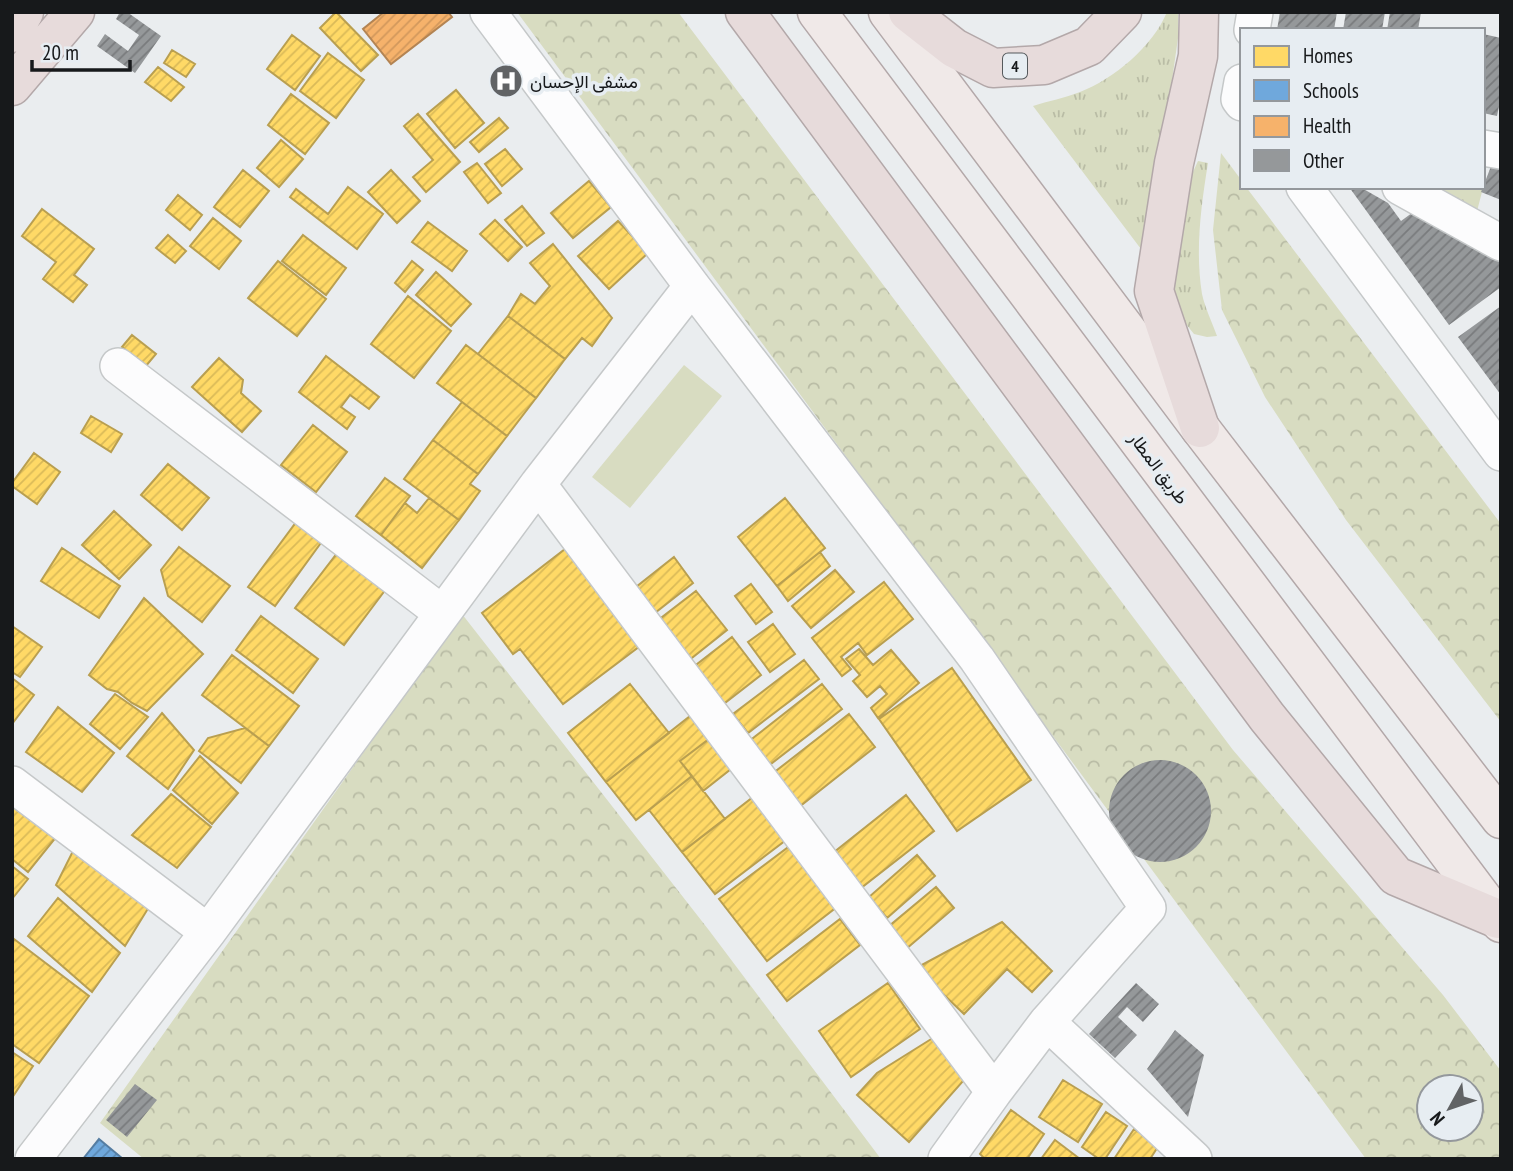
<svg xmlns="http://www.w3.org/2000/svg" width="1513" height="1171" viewBox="0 0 1513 1171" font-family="'PT Sans Narrow',Vazirmatn,sans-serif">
<defs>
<pattern id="grass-tufts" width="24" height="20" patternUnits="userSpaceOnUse" patternTransform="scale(1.75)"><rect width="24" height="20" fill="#d8dcc1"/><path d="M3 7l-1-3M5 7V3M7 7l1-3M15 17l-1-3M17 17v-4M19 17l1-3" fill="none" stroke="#b9bca5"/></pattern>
<pattern id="forest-crowns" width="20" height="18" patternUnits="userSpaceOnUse" patternTransform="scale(1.75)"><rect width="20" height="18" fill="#d8dcc1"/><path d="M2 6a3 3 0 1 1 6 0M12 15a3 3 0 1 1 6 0" fill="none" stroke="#b9bca5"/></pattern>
<pattern id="homes-hatch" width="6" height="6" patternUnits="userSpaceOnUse" patternTransform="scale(1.75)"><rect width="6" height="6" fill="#ffd966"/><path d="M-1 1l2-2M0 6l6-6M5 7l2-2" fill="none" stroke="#daba58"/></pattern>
<pattern id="schools-hatch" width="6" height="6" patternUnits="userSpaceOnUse" patternTransform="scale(1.75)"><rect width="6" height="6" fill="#6fa8dc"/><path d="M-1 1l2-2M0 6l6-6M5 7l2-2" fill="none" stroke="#5a88b2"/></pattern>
<pattern id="health-hatch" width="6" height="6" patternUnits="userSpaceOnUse" patternTransform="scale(1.75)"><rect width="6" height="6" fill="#f6b26b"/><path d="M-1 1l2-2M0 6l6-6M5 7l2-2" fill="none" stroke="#d2985c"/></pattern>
<pattern id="building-hatch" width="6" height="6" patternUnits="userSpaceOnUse" patternTransform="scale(1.75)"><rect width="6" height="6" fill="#95989a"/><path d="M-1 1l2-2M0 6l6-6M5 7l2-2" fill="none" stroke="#797b7d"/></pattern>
</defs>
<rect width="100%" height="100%" fill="#eaedef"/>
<path fill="url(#grass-tufts)" d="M1167,12H1178V38L1147,257L1033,106C1048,101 1065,98 1080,92C1114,79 1153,46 1167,12Z
M1198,161L1208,163C1201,206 1195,251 1202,294C1205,308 1212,322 1217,336L1207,337L1194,334L1177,313L1169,284L1181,198Z
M1442,187L1483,188L1476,215L1441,192Z"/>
<path fill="url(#forest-crowns)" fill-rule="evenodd" d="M517,12H678L1233,750L1443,995L1501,1071V1159H1366ZM1429,1087H1471V1129H1429Z
M1221,153L1242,181V187H1246L1501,524V722L1346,520L1265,397L1222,310L1213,230Z
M462,614L708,929L881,1159H144L100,1123Z"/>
<path fill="#d8dcc1" d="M684,365L722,396L630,508L592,477Z"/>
<path fill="url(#homes-hatch)" stroke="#b99f50" stroke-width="2" d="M336,12L378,55L361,71L320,28Z
M292,35L320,56L295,90L267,69Z
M172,50L195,64L186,77L164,63Z
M328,53L364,80L336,118L300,91Z
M158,67L184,87L171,101L145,82Z
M456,90L484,123L455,148L427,114Z
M291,94L329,123L305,154L268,125Z
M418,114L460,162L426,192L413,177L433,160L404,126Z
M499,118L508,128L479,152L470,142Z
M281,140L303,159L279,187L257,168Z
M505,149L522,169L502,186L485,164Z
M477,163L501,193L488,203L464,172Z
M243,170L269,191L240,227L214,207Z
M391,170L420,201L397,223L368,192Z
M589,181L611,207L573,238L551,213Z
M348,187L383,214L357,249L290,197L296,189L328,214Z
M178,195L202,215L190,230L166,210Z
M522,206L544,233L527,246L505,220Z
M42,209L94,249L74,275L87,285L73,302L43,279L56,262L22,236Z
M213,218L241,241L219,269L190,246Z
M495,220L522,247L508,261L480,234Z
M618,221L648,253L609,289L578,256Z
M428,222L467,251L452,271L412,242Z
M168,235L186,251L175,263L156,248Z
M303,235L346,268L326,295L282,261Z
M553,244L612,318L592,346L582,338L565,359L508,316L521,294L535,304L550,286L530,263Z
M278,261L326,299L297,336L248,298Z
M412,261L423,270L405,292L395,283Z
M436,272L471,304L451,326L416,295Z
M408,296L451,331L414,378L371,344Z
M508,316L565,359L536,398L478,354Z
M132,335L156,354L145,367L122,347Z
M466,345L536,398L507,436L437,383Z
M326,356L379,397L369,409L350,395L341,407L355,417L347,429L299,392Z
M219,358L243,380L241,393L261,411L242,432L192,387Z
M462,402L507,436L478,474L433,440Z
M91,416L122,434L111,452L81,433Z
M313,425L347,452L316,492L281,465Z
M433,440L478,474L470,484L480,491L459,520L404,479Z
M34,453L60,472L37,504L12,486V483Z
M168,464L209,498L182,530L141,495Z
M385,478L410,496L381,535L356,516Z
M429,498L459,520L422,568L381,535L405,503L417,513Z
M785,498L825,548L777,586L738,537Z
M114,511L151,545L119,579L82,545Z
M297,521L323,540L275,606L248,587Z
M569,546L644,643L563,704L520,649L513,654L482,613Z
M179,547L230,586L202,622L168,596L161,570Z
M62,548L120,586L99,618L41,581Z
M338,552L386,589L344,645L295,608Z
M820,552L830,566L788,601L777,586Z
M674,557L693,583L651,616L631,591Z
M835,570L854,592L811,628L792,606Z
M884,582L913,619L867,655L858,643L841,657L851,669L842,676L812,638Z
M751,584L772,612L756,624L735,596Z
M696,591L727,630L688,661L657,621Z
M144,598L203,654L147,711L132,703L118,692L107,689L89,675Z
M261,616L318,659L293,693L236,650Z
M773,624L795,654L770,672L748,642Z
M12,626L42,647L20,677L12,672Z
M732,637L761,675L721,706L692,668Z
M859,649L873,665L891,650L919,683L878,718L871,708L887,694L880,686L867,697L853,681L860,675L846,659Z
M232,655L299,706L269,746L202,695Z
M804,660L819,679L748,733L733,714Z
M952,668L1031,780L957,831L879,719Z
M12,678L34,695L12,724Z
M630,684L669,733L606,782L568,733Z
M822,684L842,709L767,767L748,742Z
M115,694L148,717L120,749L90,724Z
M58,707L114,753L82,792L26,752Z
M162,713L194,750L168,789L127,756Z
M694,713L713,736L680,761L692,776L636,820L606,782Z
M849,714L875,747L799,807L772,774Z
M245,728L269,746L241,783L199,751L208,738Z
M713,736L736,765L703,791L680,761Z
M200,756L238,793L212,824L173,790Z
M692,776L725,819L682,852L649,810Z
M171,794L211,827L177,868L132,835Z
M757,794L790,837L715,894L682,852Z
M906,795L934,831L861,888L833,853Z
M12,798L61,831L28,872L12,859Z
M79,839L152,902L125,946L56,885Z
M795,842L842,903L767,961L719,899Z
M917,855L935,876L887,918L869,897Z
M12,866L28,879L12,899Z
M936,887L954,908L906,949L888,927Z
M58,898L120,953L92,992L28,936Z
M840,919L860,945L787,1001L767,975Z
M1002,922L1052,971L1032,992L1007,969L964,1014L916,968Z
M14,939L89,996L39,1063L12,1044V942Z
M888,983L920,1029L851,1077L819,1031Z
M936,1036L964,1080L909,1142L857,1095L877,1073Z
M12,1052L33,1066L12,1098Z
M1063,1080L1102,1104L1078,1142L1039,1117Z
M1011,1110L1044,1134L1027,1159H985L980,1154Z
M1106,1112L1127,1126L1105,1159H1099L1082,1147Z
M1134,1129L1159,1145L1150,1159H1114Z
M1055,1140L1080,1159H1041Z"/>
<path fill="url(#schools-hatch)" stroke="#557da2" stroke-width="2" d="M99,1139L123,1159H83Z"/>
<path fill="url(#health-hatch)" stroke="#b38453" stroke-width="2" d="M384,12H448L452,17L391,64L363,29Z"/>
<path fill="url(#building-hatch)" d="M120,12H127L161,36L135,73L97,46L105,34L128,51L139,35L116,19Z
M1280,12H1337L1334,30H1277Z
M1346,12H1385L1382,30H1343Z
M1390,12H1421L1418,30H1387Z
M1483,34L1501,38V97L1497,116L1483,113Z
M1497,151L1501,153V200L1481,192Z
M1349,187H1360L1388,203L1401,221L1416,210L1501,263V287L1449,325Z
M1501,306V395L1458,337Z
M1109 811a51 51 0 1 1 102 0a51 51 0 1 1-102 0Z
M1136,983L1159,1004L1143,1022L1127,1007L1118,1017L1137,1035L1115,1058L1089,1034Z
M1175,1030L1204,1055L1188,1117L1147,1069Z
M135,1084L157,1100L127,1137L106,1120Z"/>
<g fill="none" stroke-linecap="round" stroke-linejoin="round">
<defs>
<path id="minor" d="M488,12L692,286L977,659L1148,908L1047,1022L994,1092L946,1159
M1252,30L1255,12
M1242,82L1239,99L1242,103
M1483,148L1501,151
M1304,187L1501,453
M1400,187L1501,243
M118,366L442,613
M538,484L994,1092
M12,784L208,932
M1047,1022L1194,1159
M33,1159L208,932L538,484L692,286"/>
<path id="major" d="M817,12L1501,923
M888,12L1200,428L1501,819"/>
<path id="highway" d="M745,12L1267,717L1396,876L1498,919
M908,12L954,48L993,68L1044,65L1089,46L1122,12
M1199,12L1198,56L1174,163L1154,291L1200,428
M12,33L24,12
M12,86L75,12"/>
</defs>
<use href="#minor" stroke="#c5c8c9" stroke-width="38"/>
<use href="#major" stroke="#b3a8a9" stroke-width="41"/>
<use href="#highway" stroke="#b3a8a9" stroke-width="41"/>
<use href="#minor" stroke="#fcfcfd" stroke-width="35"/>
<use href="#major" stroke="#f0e9e8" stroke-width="38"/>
<use href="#highway" stroke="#e7dbdb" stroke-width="38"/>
</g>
<defs>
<symbol id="hospital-disc" viewBox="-11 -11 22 22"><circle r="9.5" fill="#616365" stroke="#e7edf2"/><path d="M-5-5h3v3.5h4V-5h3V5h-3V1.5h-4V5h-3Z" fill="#fff"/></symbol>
</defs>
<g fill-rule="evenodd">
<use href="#hospital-disc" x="487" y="62" width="38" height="38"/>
</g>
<g text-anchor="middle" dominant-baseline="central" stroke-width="7" stroke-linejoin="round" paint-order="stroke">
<rect fill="#e7edf2" stroke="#55595c" stroke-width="2" x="1003" y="53.5" width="24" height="25" rx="5"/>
<g font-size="16" font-weight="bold" fill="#17191b">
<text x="1015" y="66">4</text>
</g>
<g font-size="18" fill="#17191b" stroke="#e7edf2" text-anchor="start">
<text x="530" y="81">مشفى الإحسان</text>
</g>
<g font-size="18" fill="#17191b" stroke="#e7edf2">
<text transform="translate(1159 468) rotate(53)">طريق المطار</text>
</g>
</g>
<rect width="1513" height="1171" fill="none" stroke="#17191b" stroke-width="28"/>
<rect x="1240" y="28" width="245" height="161" fill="#e7edf2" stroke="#94989c" stroke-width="2"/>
<rect x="1254" y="46" width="35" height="21" fill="#ffd966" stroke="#94989c" stroke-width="2"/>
<text x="1303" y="63" font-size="21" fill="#17191b">Homes</text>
<rect x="1254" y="80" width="35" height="21" fill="#6fa8dc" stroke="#94989c" stroke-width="2"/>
<text x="1303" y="98" font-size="21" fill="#17191b">Schools</text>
<rect x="1254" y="116" width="35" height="21" fill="#f6b26b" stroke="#94989c" stroke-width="2"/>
<text x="1303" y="133" font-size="21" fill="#17191b">Health</text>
<rect x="1254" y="150" width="35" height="21" fill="#95989a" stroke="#94989c" stroke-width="2"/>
<text x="1303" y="168" font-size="21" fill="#17191b">Other</text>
<g transform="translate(1450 1108) rotate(230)"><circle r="33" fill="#e7edf2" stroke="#94989c" stroke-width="2"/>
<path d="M0-5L12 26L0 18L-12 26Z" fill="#616365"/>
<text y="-10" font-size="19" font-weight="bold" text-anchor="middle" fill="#17191b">N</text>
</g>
<path d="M32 60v10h98v-10" fill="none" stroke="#17191b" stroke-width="3.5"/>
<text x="42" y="60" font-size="21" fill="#17191b" stroke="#e7edf2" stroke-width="5" paint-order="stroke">20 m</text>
</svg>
